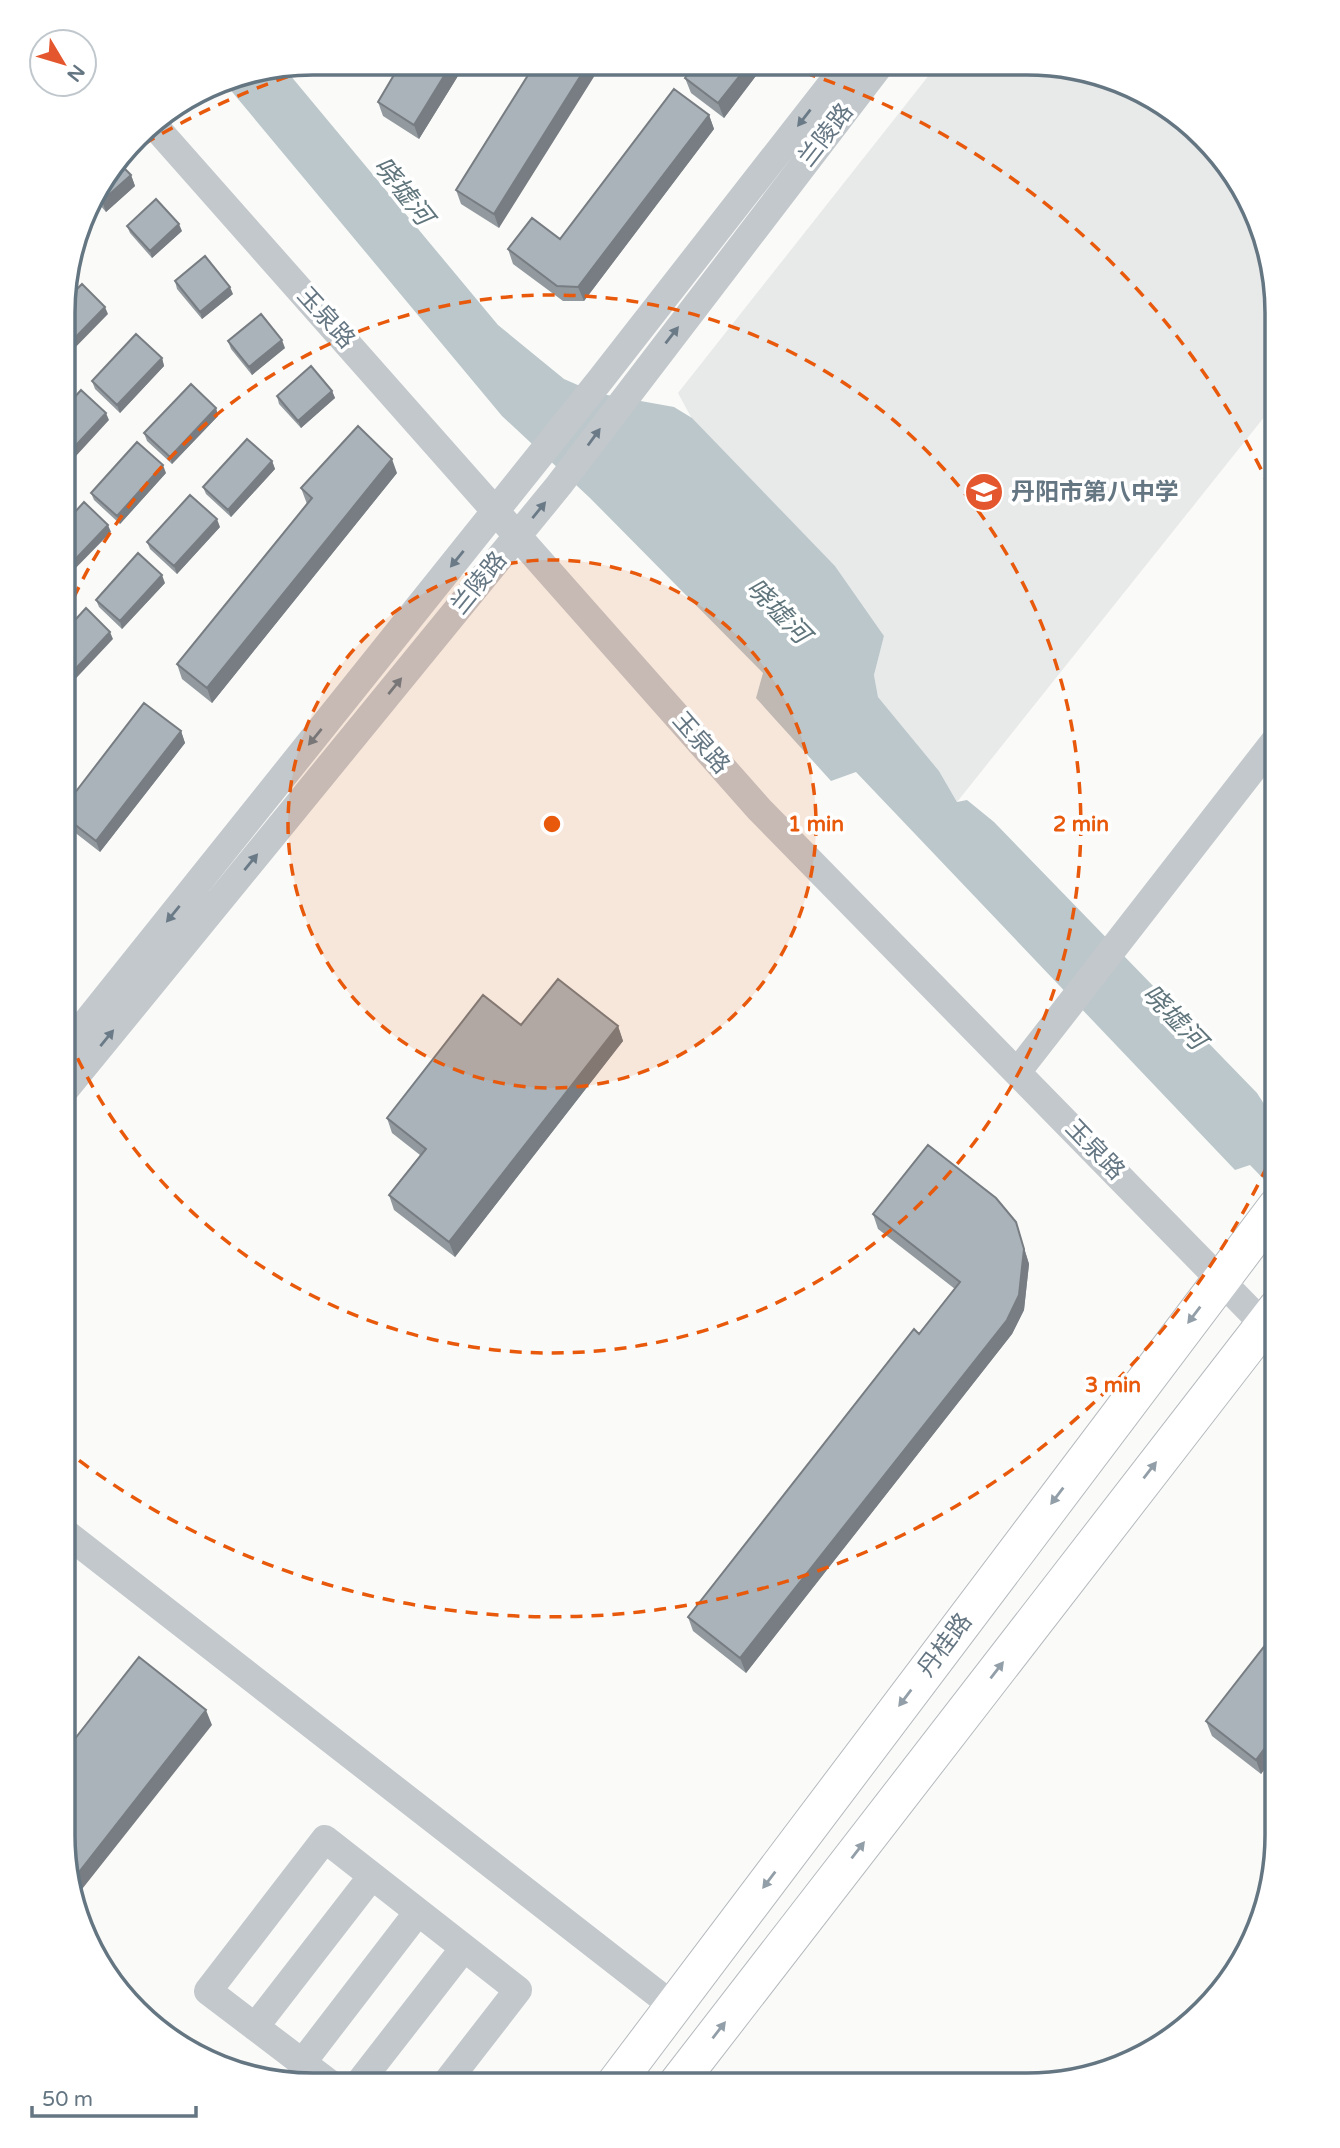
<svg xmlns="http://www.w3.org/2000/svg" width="1340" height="2148" viewBox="0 0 1340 2148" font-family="'Varela Round','Noto Sans SC',sans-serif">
<rect width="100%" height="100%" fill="#fafaf8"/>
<path fill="#e8e9e9" d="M937,65H1060L1179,115L1258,218L1277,313V401L957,802L939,771L878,697L874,675L884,636L835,566L692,419L678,393Z"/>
<path fill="#bbc7cb" d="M285,69L498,325L564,379L596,393L674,407L692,418L835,566L884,636L874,675L878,697L939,771L957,802L967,800L994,822L1257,1093L1277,1124V1193L1250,1165L1235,1170L856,772L831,781L756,698L763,673L590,498L502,416L223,81Z"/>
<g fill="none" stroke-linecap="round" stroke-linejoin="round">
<defs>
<path id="major" d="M615,2084L1277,1206
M677,2084L1277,1308"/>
</defs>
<use href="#major" stroke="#b5babe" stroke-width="39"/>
<path stroke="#c3c8cc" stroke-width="28" d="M152,123L759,809L1277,1338
M64,1050L601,379L846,65
M1018,1071L1277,738
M64,1091L559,485L880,65
M63,1531L673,2006
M255,2027L372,1876
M302,2063L418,1912
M329,2083L208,1991L325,1839L518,1990L446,2083
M359,2083L464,1948"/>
<use href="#major" stroke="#fff" stroke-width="37"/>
</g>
<path fill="#929a9f" d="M401,63H466L419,139L383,116L378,102Z
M535,64L499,228L461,204L456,190Z
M696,64H765L724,118L691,93L685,78Z
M709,115L714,129L584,301H563L513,264L508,249L560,239Z
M119,163L131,175L135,186L106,212L93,197Z
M127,226L182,231L152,258L130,233Z
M175,281L233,294L202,319L177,289Z
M228,341L285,348L252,375L231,349Z
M162,358L164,366L120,413L95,389L92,381Z
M332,391L335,398L301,428L279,404L277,396Z
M216,408L218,416L172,464L147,441L144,433Z
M272,461L275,469L231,517L206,494L203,487Z
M166,473L120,524L94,500L91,493Z
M397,473L212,703L182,679L177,664L307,504L301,488Z
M220,527L177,574L150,549L147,542Z
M165,583L122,629L99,607L96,600Z
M181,731L185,743L100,852L64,824V807Z
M521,1025L618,1026L623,1041L455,1257L394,1210L389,1195L420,1155L392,1133L387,1118Z
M873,1214L1016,1222L1029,1264L1024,1310L1012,1334L746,1673L693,1631L688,1617L955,1289L878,1229Z
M1277,1630L1276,1754L1261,1774L1212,1736L1206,1721Z"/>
<path fill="#777d82" d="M452,63H466L419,139L414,125Z
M588,64H602L499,228L494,214Z
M749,64H765L724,118L718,103Z
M709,115L714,129L584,301L578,287Z
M131,175L135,186L106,212L102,201Z
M179,224L182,231L152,258L150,251Z
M230,287L233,294L202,319L200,312Z
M105,307L108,314L65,358V348Z
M282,340L285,348L252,375L249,367Z
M162,358L164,366L120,413L117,405Z
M332,391L335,398L301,428L298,421Z
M216,408L218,416L172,464L170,457Z
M106,413L109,420L65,468V457Z
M392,459L397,473L212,703L207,688Z
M272,461L275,469L231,517L228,510Z
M163,465L166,473L120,524L117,516Z
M217,519L220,527L177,574L174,566Z
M108,525L111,532L66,578L65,570Z
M162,575L165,583L122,629L120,621Z
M110,632L113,639L65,690V680Z
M181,731L185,743L100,852L96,841Z
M618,1026L623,1041L455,1257L449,1242Z
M1016,1222L1029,1264L1024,1310L1012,1334L746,1673L740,1658Z
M206,1710L212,1725L75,1898L72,1881Z
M1276,1733V1754L1261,1774L1256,1760Z"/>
<path fill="#aab3b9" stroke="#777d82" stroke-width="2" d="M401,63H452L414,125L378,102Z
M535,64H588L494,214L456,190Z
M696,64H749L718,103L685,78Z
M674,89L709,115L578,287L557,286L508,249L532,218L560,239Z
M119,163L131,175L102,201L96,194Z
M156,199L179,224L150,251L127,226Z
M205,256L230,287L200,312L175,281Z
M82,284L105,307L65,348V301Z
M261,314L282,340L249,367L228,341Z
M136,334L162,358L117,405L92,381Z
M311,366L332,391L298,421L277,396Z
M191,384L216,408L170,457L144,433Z
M81,390L106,413L65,457V408Z
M358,426L392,459L207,688L177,664L312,498L301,488Z
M247,439L272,461L228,510L203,487Z
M137,442L163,465L117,516L91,493Z
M190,495L217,519L174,566L147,542Z
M84,502L108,525L65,570V523Z
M138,553L162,575L120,621L96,600Z
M86,608L110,632L65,680V631Z
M144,703L181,731L96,841L64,816V807Z
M558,979L618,1026L449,1242L389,1195L426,1149L387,1118L483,995L521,1025Z
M928,1145L996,1198L1016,1222L1024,1249L1019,1295L1007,1320L740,1658L688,1617L914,1329L919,1334L960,1282L873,1214Z
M1277,1630L1276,1733L1256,1760L1206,1721Z
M139,1657L206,1710L72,1881L63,1835V1754Z"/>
<defs><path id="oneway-solid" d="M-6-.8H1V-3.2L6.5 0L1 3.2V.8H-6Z" transform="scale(1.75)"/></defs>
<g fill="#6a7a87">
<use href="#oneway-solid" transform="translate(804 118) rotate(128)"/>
<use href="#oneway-solid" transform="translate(672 335) rotate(-52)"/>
<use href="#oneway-solid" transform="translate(594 437) rotate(-54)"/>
<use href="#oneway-solid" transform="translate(539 510) rotate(-51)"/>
<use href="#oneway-solid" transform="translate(457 559) rotate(129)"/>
<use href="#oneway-solid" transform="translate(395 686) rotate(-51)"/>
<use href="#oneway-solid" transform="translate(315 737) rotate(129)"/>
<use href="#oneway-solid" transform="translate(251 862) rotate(-51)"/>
<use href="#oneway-solid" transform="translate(173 914) rotate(129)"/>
<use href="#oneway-solid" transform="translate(107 1038) rotate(-51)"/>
</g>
<g fill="#939fa8">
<use href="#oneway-solid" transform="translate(1194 1315) rotate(127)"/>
<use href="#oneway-solid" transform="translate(1150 1470) rotate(-52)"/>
<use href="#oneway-solid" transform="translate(1057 1496) rotate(127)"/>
<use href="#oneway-solid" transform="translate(997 1670) rotate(-52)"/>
<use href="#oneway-solid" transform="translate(905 1698) rotate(127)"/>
<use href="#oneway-solid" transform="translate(858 1850) rotate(-52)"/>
<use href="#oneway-solid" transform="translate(769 1880) rotate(127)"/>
<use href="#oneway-solid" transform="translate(719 2030) rotate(-52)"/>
</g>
<circle cx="552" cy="824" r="264" fill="#e8590c" fill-opacity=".12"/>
<g fill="none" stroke="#e8590c" stroke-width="3.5" stroke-dasharray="12 9">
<circle cx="552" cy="824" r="264"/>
<path d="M65 617A529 529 0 1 1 65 1031"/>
<path d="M1276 1147A793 793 0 0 1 64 1449M126 155A793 793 0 0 1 327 64M784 66A793 793 0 0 1 1276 501"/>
</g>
<defs>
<symbol id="school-disc" viewBox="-11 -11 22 22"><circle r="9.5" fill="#e4572e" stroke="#fff"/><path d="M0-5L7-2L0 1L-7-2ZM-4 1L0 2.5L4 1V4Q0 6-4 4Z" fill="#fff"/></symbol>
</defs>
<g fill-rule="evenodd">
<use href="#school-disc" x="962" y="470" width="44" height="44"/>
</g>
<g text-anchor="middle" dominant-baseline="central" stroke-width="7" stroke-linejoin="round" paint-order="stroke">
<g font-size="24" fill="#657683" stroke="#fff">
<text transform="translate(826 135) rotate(-52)">兰陵路</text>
<text transform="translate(326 318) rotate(48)">玉泉路</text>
<text transform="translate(479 583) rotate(-51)">兰陵路</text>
<text transform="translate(701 743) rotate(49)">玉泉路</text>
<text transform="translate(1095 1150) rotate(46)">玉泉路</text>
<text transform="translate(945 1645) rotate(-53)">丹桂路</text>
</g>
<g font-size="24" font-weight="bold" fill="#657683" stroke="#fff" text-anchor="start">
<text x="1011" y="492">丹阳市第八中学</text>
</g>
<g font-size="26" font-style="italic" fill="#60757c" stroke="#fff">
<text transform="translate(403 191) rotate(52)">哓墟河</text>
<text transform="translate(778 611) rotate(46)">哓墟河</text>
<text transform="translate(1174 1017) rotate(46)">哓墟河</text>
</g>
</g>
<path d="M0 0H1340V2148H0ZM313 75H1027A238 238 0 0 1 1265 313V1835A238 238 0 0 1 1027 2073H313A238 238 0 0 1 75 1835V313A238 238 0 0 1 313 75Z" fill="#fff" fill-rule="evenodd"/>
<path fill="none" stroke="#657683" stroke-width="3.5" d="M313 75H1027A238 238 0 0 1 1265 313V1835A238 238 0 0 1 1027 2073H313A238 238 0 0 1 75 1835V313A238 238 0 0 1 313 75Z"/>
<circle cx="552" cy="824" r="10" fill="#e8590c" stroke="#fff" stroke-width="3.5"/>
<g font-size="21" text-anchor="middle" font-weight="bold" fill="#e8590c" stroke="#fff" stroke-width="7" stroke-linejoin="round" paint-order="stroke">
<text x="816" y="831">1 min</text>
<text x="1081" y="831">2 min</text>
<text x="1113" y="1392">3 min</text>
</g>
<g transform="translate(63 63) rotate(128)"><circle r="33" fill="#ffffff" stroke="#c1c8cd" stroke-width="2"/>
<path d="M0-5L12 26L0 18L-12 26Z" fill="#e4572e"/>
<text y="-10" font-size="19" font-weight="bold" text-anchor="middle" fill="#657683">N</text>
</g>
<path d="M32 2106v10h164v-10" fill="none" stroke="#657683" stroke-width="3.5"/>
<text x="42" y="2106" font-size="21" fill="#657683" stroke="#ffffff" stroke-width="5" paint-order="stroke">50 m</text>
</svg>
